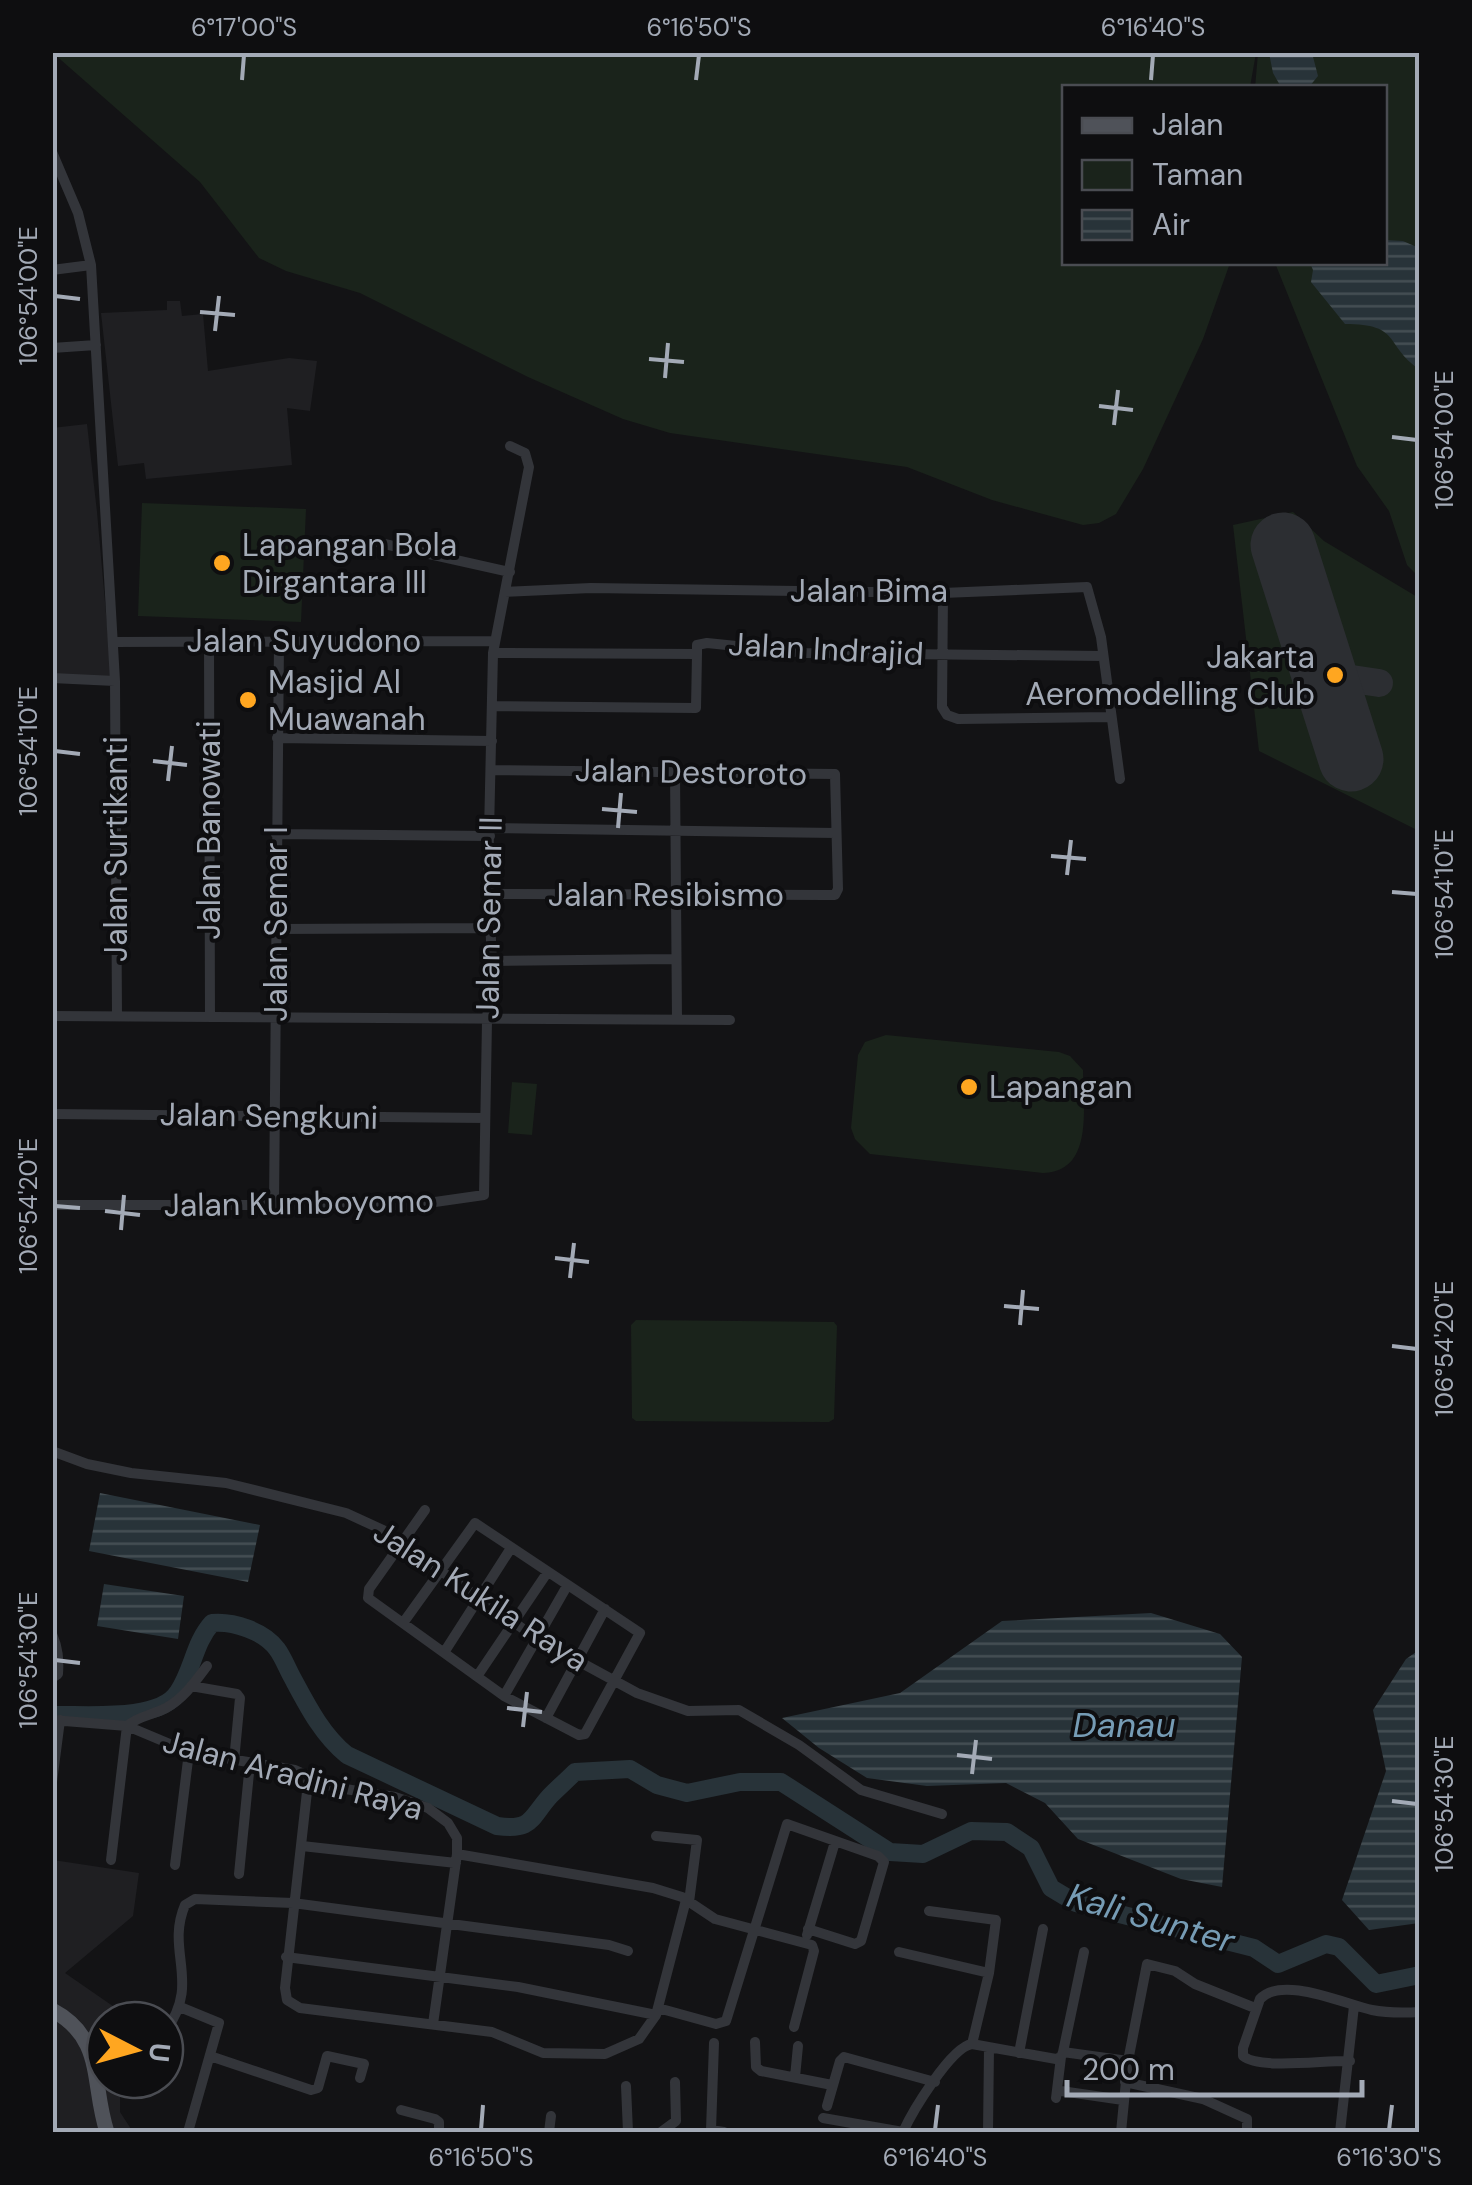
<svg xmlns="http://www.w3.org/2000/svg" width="1472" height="2185" viewBox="0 0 1472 2185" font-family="'DM Sans',sans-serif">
<defs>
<pattern id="water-rules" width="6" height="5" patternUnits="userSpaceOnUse" patternTransform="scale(2.5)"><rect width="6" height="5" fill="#283339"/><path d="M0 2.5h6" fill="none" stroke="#444e53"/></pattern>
</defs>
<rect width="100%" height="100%" fill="#131315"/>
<path fill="#1f1f22" d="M167,301H180L182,316L203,314L208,371L289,358L317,361L310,411L287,408L292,465L146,479L144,463L118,466L101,313L167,310Z
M87,424L97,512L112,681L53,678L52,428Z
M53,1860L139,1873L133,1916L65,1973L120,2011V2020H105V2080H120V2112L133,2132H53Z"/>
<path fill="#1a231b" d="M53,53H1256L1250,87L1064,88V262L1230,263L1203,339L1143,469L1116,514L1099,523L1083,525L992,500L907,467L670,433L623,419L528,377L360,293L286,271L259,258L200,182Z
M1258,53H1419V577L1407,565L1389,511L1357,466L1275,263L1384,262V88H1255Z
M142,503L306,509L301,622L138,616Z
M1293,512L1324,541L1419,598V831L1259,751L1233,525Z
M886,1035L1059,1052L1070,1056L1083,1070C1083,1107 1094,1172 1043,1173L870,1154L855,1139L851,1128L858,1055L865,1042Z
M512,1082L537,1084L532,1135L508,1133Z
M636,1320L834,1322L837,1326L834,1419L829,1422L636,1421L632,1418L631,1325Z"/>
<path fill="url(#water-rules)" d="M1269,53H1312L1318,76L1309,87H1281L1273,73Z
M1385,240L1403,241L1419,248V369C1384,345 1402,324 1345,324L1311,282L1313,270L1310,263L1384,262Z
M100,1493L260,1525L248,1582L89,1551Z
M104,1584L184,1596L178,1639L97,1626Z
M1151,1613L1220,1634L1242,1657L1222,1887L1181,1879L1078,1839L1045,1803L1006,1783L927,1786L867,1778L819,1748L782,1718L900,1693L1002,1621Z
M1419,1650V1923L1369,1930L1342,1900L1386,1771L1373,1710L1406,1659Z"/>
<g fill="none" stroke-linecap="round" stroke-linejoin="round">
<path stroke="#283339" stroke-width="18" d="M52,1715C85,1714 160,1722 178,1692C193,1670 194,1643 212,1623C233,1621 264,1631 277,1649C283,1657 287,1668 292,1677C307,1705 322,1735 347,1755L497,1826C533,1831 530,1818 550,1796C558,1788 567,1780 575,1772L630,1769L657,1785L687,1793L740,1782H781L890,1852L923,1854L971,1831L1007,1832L1031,1848L1051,1888L1076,1903L1254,1948L1278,1964L1326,1944L1339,1947L1376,1984L1420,1975"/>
<path stroke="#2c2e32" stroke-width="28" d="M1325,675L1379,683"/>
<path stroke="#2c2e32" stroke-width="65" d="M1283,545L1351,759"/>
<path stroke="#33353a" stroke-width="10" d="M52,152L78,213L91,265L115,681L117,1016
M52,270L91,265
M52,348L96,345
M380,543L510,572
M505,592L591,588L943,593L1087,587L1101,637L1120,779
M943,593L942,707L947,715L958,719L1110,717
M113,642L494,641
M209,642L210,1017
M493,653L697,654V645L707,643L806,653L1103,656
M52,678L115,681
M492,706L696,708L697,654
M277,738L492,741
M675,771L677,1020
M490,828L836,833
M276,834L490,836
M489,894L827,895H835L838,889L835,774L491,770
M276,929L491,928
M492,961L675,959
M52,1016L730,1020
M52,1114L485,1118
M52,1205H414L484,1195L487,1020L492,961L488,878L493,653L529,467L525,453L510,446
M274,1206L279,642
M52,1451L87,1464L131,1473L226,1483L346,1513L383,1530L536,1638L637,1693L688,1711L739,1710L799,1745L861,1790L942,1814
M403,1623L475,1523L640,1633L585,1734L579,1735L504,1696L368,1598L369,1589L425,1510
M52,1634C58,1648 59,1659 58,1674L52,1678
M445,1651L511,1548
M478,1675L547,1573
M191,1686L237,1694L240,1698L234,1761
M504,1696L567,1586
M546,1718L605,1609
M52,1720L127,1726L189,1752L295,1770L333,1787L395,1797L428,1808L448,1823L457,1838V1854L433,2024
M309,1774L285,1988L287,2000L300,2008L492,2032L543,2053L605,2054L639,2039L656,2015L686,1900
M52,1782L60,1720
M656,1836L697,1840L689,1902
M302,1846L456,1863
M457,1854L653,1888L682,1897L715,1919L812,1945L814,1951L794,2027
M111,1860L127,1726C138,1716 153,1715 166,1708C184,1698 195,1682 207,1666
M175,1865L189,1752
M239,1874L250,1763
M929,1911L996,1920L989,1973L972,2044
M807,1935L835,1842
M899,1952L989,1973
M286,1957L518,1987L656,2015
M180,2007L219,2023L188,2132
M658,2008L716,2024L726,2021L787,1824L878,1856L884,1862L861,1941L855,1944L808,1929
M165,2032C202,1982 165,1952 185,1905L195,1899L293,1903L609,1945L628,1951
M86,2038L105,2032
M755,2042L756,2067L761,2071L832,2085
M714,2043L711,2130L724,2132
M972,2044L1056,2059L1061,2057L1063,2052L1128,2061
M1063,2052L1084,1952
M1019,2053L1043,1929
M210,2056L311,2090L318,2088L327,2056L364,2064L360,2078
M1350,2061C1325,2060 1260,2070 1243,2056V2048L1260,1999C1282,1975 1344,2004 1372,2010C1387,2013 1404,2013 1420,2012
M795,2077L798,2046
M1125,2082L1203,2099L1247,2119V2132
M626,2086L628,2132
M1061,2091L1123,2100
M1056,2098L1061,2057
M827,2106L840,2061L844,2057L935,2082
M401,2110L435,2119L439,2122V2132
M823,2118L903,2132
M549,2132L551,2116
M661,2132L676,2121L675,2082
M903,2132C912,2112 951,2047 972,2044
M988,2132L989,2048
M1121,2132L1128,2061L1147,1964L1175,1971L1195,1984L1255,2008
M1340,2132L1354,2006"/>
<path stroke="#4f5259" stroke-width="15" d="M52,2010C105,2038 91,2084 107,2132"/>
</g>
<path fill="none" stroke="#a3aab6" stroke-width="4" d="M242,80L244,55M696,80L699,55M1151,80L1153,55M55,296L80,299M200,312L235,315M215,331L219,296M649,359L684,362M665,378L668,343M1099,406L1133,410M1114,425L1118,390M1392,437L1417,440M55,751L80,754M153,761L187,765M168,781L172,746M602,809L637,812M618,828L621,793M1051,856L1086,859M1067,875L1071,840M1392,892L1417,894M55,1206L80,1208M105,1211L140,1215M121,1230L124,1195M555,1258L589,1262M570,1278L574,1243M1004,1306L1039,1309M1020,1325L1023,1290M1392,1346L1417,1349M55,1660L80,1663M507,1708L542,1712M523,1727L527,1692M957,1755L992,1759M972,1774L976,1740M1392,1801L1417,1804M481,2130L483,2105M935,2130L938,2105M1389,2130L1392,2105"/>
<g fill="#ffa620" stroke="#0e0e10" stroke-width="4">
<circle cx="222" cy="563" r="10"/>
<circle cx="1335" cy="675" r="10"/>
<circle cx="248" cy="700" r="10"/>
<circle cx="969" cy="1087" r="10"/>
</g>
<g text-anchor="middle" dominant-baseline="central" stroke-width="8" stroke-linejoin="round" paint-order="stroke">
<g font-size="32" fill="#a3aab6" stroke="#0e0e10" text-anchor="start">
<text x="242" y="545">Lapangan Bola<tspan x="242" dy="37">Dirgantara III</tspan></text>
<text x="1315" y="657" text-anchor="end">Jakarta<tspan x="1315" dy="37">Aeromodelling Club</tspan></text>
<text x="268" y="682">Masjid Al<tspan x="268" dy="37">Muawanah</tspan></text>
<text x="989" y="1087">Lapangan</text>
</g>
<g font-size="32" fill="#a3aab6" stroke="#0e0e10">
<text x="869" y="591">Jalan Bima</text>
<text x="304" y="641">Jalan Suyudono</text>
<text transform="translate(826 649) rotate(3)">Jalan Indrajid</text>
<text transform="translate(691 772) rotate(1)">Jalan Destoroto</text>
<text transform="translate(209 830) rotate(-90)">Jalan Banowati</text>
<text transform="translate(116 849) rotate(-90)">Jalan Surtikanti</text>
<text x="666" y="895">Jalan Resibismo</text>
<text transform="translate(489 918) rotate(-89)">Jalan Semar II</text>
<text transform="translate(276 924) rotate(-90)">Jalan Semar I</text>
<text transform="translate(269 1116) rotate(1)">Jalan Sengkuni</text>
<text transform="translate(299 1203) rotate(-1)">Jalan Kumboyomo</text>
<text transform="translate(481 1596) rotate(33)">Jalan Kukila Raya</text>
<text transform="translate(293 1775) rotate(15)">Jalan Aradini Raya</text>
</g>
<g font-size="35" font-style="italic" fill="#769cb5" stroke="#0e0e10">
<text x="1124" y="1725">Danau</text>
<text transform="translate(1151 1918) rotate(16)">Kali Sunter</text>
</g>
</g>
<rect width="1472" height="2185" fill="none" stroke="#0e0e10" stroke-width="110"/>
<rect x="1062" y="85" width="325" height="180" fill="#0e0e10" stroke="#4a4c52" stroke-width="2.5"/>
<rect x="1082" y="118" width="50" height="15" fill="#4f5259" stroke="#4a4c52" stroke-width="2.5"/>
<text x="1152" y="135" font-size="30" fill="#a3aab6">Jalan</text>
<rect x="1082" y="160" width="50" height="30" fill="#1a231b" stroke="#4a4c52" stroke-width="2.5"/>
<text x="1152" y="185" font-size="30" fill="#a3aab6">Taman</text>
<rect x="1082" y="210" width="50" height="30" fill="url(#water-rules)" stroke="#4a4c52" stroke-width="2.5"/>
<text x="1152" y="235" font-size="30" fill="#a3aab6">Air</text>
<g transform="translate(135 2050) rotate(96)"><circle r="48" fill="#0e0e10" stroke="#4a4c52" stroke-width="2.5"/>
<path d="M0-8L18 38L0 25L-18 38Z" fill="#ffa620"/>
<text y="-15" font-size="28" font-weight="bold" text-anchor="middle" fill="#a3aab6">U</text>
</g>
<path d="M1067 2080v15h295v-15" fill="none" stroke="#a3aab6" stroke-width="5"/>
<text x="1082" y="2080" font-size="30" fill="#a3aab6" stroke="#0e0e10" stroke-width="8" paint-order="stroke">200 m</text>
<rect x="55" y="55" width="1362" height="2075" fill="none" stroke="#a3aab6" stroke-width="4"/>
<g font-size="25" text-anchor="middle" fill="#a3aab6">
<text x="244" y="36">6°17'00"S</text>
<text x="699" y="36">6°16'50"S</text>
<text x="1153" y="36">6°16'40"S</text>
<text transform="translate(28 296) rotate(-90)" y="9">106°54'00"E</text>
<text transform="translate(1444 440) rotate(-90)" y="9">106°54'00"E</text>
<text transform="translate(28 751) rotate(-90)" y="9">106°54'10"E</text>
<text transform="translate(1444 894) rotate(-90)" y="9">106°54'10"E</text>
<text transform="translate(28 1206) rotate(-90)" y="9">106°54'20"E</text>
<text transform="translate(1444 1349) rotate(-90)" y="9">106°54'20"E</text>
<text transform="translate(28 1660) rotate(-90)" y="9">106°54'30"E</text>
<text transform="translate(1444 1804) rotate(-90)" y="9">106°54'30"E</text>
<text x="481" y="2166">6°16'50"S</text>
<text x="935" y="2166">6°16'40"S</text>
<text x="1389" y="2166">6°16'30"S</text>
</g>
</svg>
